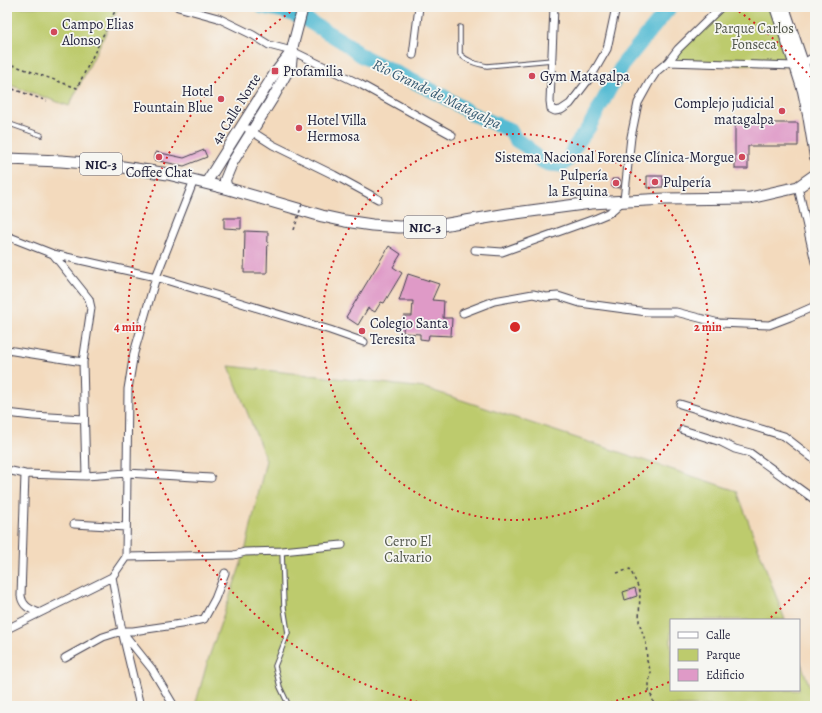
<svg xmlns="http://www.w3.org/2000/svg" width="822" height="713" viewBox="0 0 822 713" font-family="Alegreya,serif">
<rect width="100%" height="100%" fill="#f6f6f2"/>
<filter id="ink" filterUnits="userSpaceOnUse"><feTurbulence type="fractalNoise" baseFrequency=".025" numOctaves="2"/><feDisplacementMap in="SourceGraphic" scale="8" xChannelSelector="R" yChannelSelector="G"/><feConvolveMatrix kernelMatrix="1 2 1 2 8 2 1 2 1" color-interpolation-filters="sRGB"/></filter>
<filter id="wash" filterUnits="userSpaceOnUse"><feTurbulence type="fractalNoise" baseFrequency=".012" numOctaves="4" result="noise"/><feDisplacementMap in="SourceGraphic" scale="16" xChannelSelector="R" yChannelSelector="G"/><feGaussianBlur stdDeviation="0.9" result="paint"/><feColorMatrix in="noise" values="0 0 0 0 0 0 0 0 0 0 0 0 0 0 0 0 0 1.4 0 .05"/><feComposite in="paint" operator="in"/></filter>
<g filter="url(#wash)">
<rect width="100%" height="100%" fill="#f3dabd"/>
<path fill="#bdcb6d" stroke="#707654" d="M7,7H119L69,106L7,84Z
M722,7H775L795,66L668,62Z
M229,366L425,388L737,491L785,620H671V690H799V658L815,701V706H195L208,660L245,552L266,460Z"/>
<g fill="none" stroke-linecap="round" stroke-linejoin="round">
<path stroke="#55bbd3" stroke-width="15" d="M262,7L283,11L303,18L342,41L360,55L443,96L472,114L510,130L516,140L526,146L538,159L548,164L562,165L569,159L573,149L589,127L623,64L670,7"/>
</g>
<g id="blocks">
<path fill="#df9ac7" d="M735,123H798V146H748V169H735Z
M204,150L207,157L184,166L154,160L156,152L184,158Z
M647,176H663V187L647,188Z
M612,179H620V188L612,187Z
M224,218H241V229L224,228Z
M245,231L268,232L267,273H244Z
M389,246L401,254L393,267L402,273L384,303L381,302L375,312L368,308L358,325L346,317Z
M408,274L439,284L432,300L444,301L443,318H452L451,336L429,335L428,340L420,339V334L403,333L404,316H412L413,301H399Z
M635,588L637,596L625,600L623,592Z"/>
</g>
</g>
<g filter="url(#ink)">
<use href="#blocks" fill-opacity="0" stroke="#413e4e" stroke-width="1"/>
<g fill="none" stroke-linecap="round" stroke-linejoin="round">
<defs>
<path id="lane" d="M460,27V54C468,62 477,64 487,66L552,60
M7,123L41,135
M282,551L284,608L288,633L275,666L280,687L289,706"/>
<path id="street" d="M178,7L218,18L253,35L269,45L292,51L360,84L452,135
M554,7L550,101L551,109L555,111L561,110L570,104L592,75L607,49L616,7
M413,55L419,7
M668,62L795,66L804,63L815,56
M248,129L273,145L334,175L378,199
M798,187L815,262
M7,236L53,254L156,277L330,330L364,342
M475,250L502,252L597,218L609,213L624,200L631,137L638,103L649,83L657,71L668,62L678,49L721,7
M53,254L89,299L91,308L83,362L86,476
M463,313L494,301L533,294L546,297L558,296L580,303L647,312H676L719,323L743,324L769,325L790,317L815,306
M7,350L83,362
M680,404L784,436L815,460
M7,413L33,416L84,419
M683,430L721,442L735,449L750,453L815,500
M7,470L25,474L86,476L127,473L211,478
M25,474L21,596C23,607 30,609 39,613
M74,524L126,527
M126,557L234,555L245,552L282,551L342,545
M7,629L112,577
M124,634L152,669L174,706
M65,658L103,637L122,631H133L181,624L204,619L215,599L225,573
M140,706L122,631L112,577L126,557L128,389L134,353L156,277L194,180"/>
<path id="secondary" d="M775,7L795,66L803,91L808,115L815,157
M784,7L805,69L813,107
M206,183L275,73L292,51
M229,189L226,185L225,180L232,163L274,96L291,65L293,45L303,7"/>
<path id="primary" d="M7,159L61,161L110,165L168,174L229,189L322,216L345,221L372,225L399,227L442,225L508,214L591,203L665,199L750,198L798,187L815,175"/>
</defs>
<use href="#lane" stroke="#413e4e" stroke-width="5.5"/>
<use href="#street" stroke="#413e4e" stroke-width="9"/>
<use href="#secondary" stroke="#413e4e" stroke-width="12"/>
<use href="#primary" stroke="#413e4e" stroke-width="13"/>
<path stroke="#413e4e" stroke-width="1.5" stroke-dasharray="3 3" stroke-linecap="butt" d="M7,63L77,88L117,7
M7,87L47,101
M617,573L630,569L640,591L639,622L646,643L647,661L651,672L649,682V693L653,698V706"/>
<use href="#lane" stroke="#fff" stroke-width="3.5"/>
<use href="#street" stroke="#fff" stroke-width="7"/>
<use href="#secondary" stroke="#fff" stroke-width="10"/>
<use href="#primary" stroke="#fff" stroke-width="11"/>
<path stroke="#413e4e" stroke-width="1.5" stroke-dasharray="3 3" stroke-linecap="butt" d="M294,230L302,204"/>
</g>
</g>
<g fill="none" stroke="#d62828" stroke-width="2" stroke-dasharray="2 4">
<circle cx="515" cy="327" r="193"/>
<path d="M814 573A387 387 0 0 1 769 619M669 682A387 387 0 0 1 595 706M435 706A387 387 0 0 1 296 8M734 8A387 387 0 0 1 814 81"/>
</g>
<g fill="#d1495b" stroke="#f6f6f2" stroke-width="1.5">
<circle cx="54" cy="32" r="4"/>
<rect x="271" y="67" width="8" height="8" rx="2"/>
<circle cx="532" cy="76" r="4"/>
<circle cx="221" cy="99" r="4"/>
<circle cx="782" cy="111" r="4"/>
<circle cx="299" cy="128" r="4"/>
<circle cx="159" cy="157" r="4"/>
<circle cx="742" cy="157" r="4"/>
<circle cx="655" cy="182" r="4"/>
<circle cx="616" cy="183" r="4"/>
<circle cx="362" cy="331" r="4"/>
</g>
<g text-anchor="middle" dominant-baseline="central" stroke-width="3.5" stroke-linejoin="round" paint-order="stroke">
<g fill="#f6f6f2" stroke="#626272" stroke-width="1">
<rect x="80" y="153" width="42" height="22" rx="3"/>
<rect x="404" y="216" width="42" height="22" rx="3"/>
</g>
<g font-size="13" font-weight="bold" fill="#22223b">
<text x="101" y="164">NIC-3</text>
<text x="425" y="227">NIC-3</text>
</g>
<g font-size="14" fill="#22223b" stroke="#f6f6f2" text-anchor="start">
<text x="62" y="24">Campo Elias<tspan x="62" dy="16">Alonso</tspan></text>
<text x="283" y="71">Profamilia</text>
<text x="540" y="76">Gym Matagalpa</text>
<text x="213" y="91" text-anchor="end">Hotel<tspan x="213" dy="16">Fountain Blue</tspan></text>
<text x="774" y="103" text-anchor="end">Complejo judicial<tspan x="774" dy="16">matagalpa</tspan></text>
<text x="307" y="120">Hotel Villa<tspan x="307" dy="16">Hermosa</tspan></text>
<text x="734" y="157" text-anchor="end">Sistema Nacional Forense Clínica-Morgue</text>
<text x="159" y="172" text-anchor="middle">Coffee Chat</text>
<text x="608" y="175" text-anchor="end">Pulpería<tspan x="608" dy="16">la Esquina</tspan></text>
<text x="663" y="182">Pulpería</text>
<text x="370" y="323">Colegio Santa<tspan x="370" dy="16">Teresita</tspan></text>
</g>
<g font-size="14" fill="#50554a" stroke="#f6f6f2">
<text x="754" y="28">Parque Carlos<tspan x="754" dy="16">Fonseca</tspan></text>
<text x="408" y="541">Cerro El<tspan x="408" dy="16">Calvario</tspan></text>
</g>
<g font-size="14" fill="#22223b" stroke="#f6f6f2">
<text transform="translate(236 109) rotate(-58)">4a Calle Norte</text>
</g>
<g font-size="15" font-style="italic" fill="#345870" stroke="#f6f6f2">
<text transform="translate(437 94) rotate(26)">Río Grande de Matagalpa</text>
</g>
</g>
<circle cx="515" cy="327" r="6" fill="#d62828" stroke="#f6f6f2" stroke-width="2"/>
<g font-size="12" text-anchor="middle" font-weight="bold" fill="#d62828" stroke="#f6f6f2" stroke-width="3.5" stroke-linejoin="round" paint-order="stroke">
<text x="708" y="331">2 min</text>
<text x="128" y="331">4 min</text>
</g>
<rect width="822" height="713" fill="none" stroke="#f6f6f2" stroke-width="24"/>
<rect x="670" y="619" width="130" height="72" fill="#f6f6f2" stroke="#a1a1a9"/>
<rect x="678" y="632" width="20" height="6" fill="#ffffff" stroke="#a1a1a9"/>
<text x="706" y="639" font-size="12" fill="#22223b">Calle</text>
<rect x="678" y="649" width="20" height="12" fill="#bdcb6d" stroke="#a1a1a9"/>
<text x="706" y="659" font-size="12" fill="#22223b">Parque</text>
<rect x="678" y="669" width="20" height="12" fill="#df9ac7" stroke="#a1a1a9"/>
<text x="706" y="679" font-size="12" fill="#22223b">Edificio</text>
</svg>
